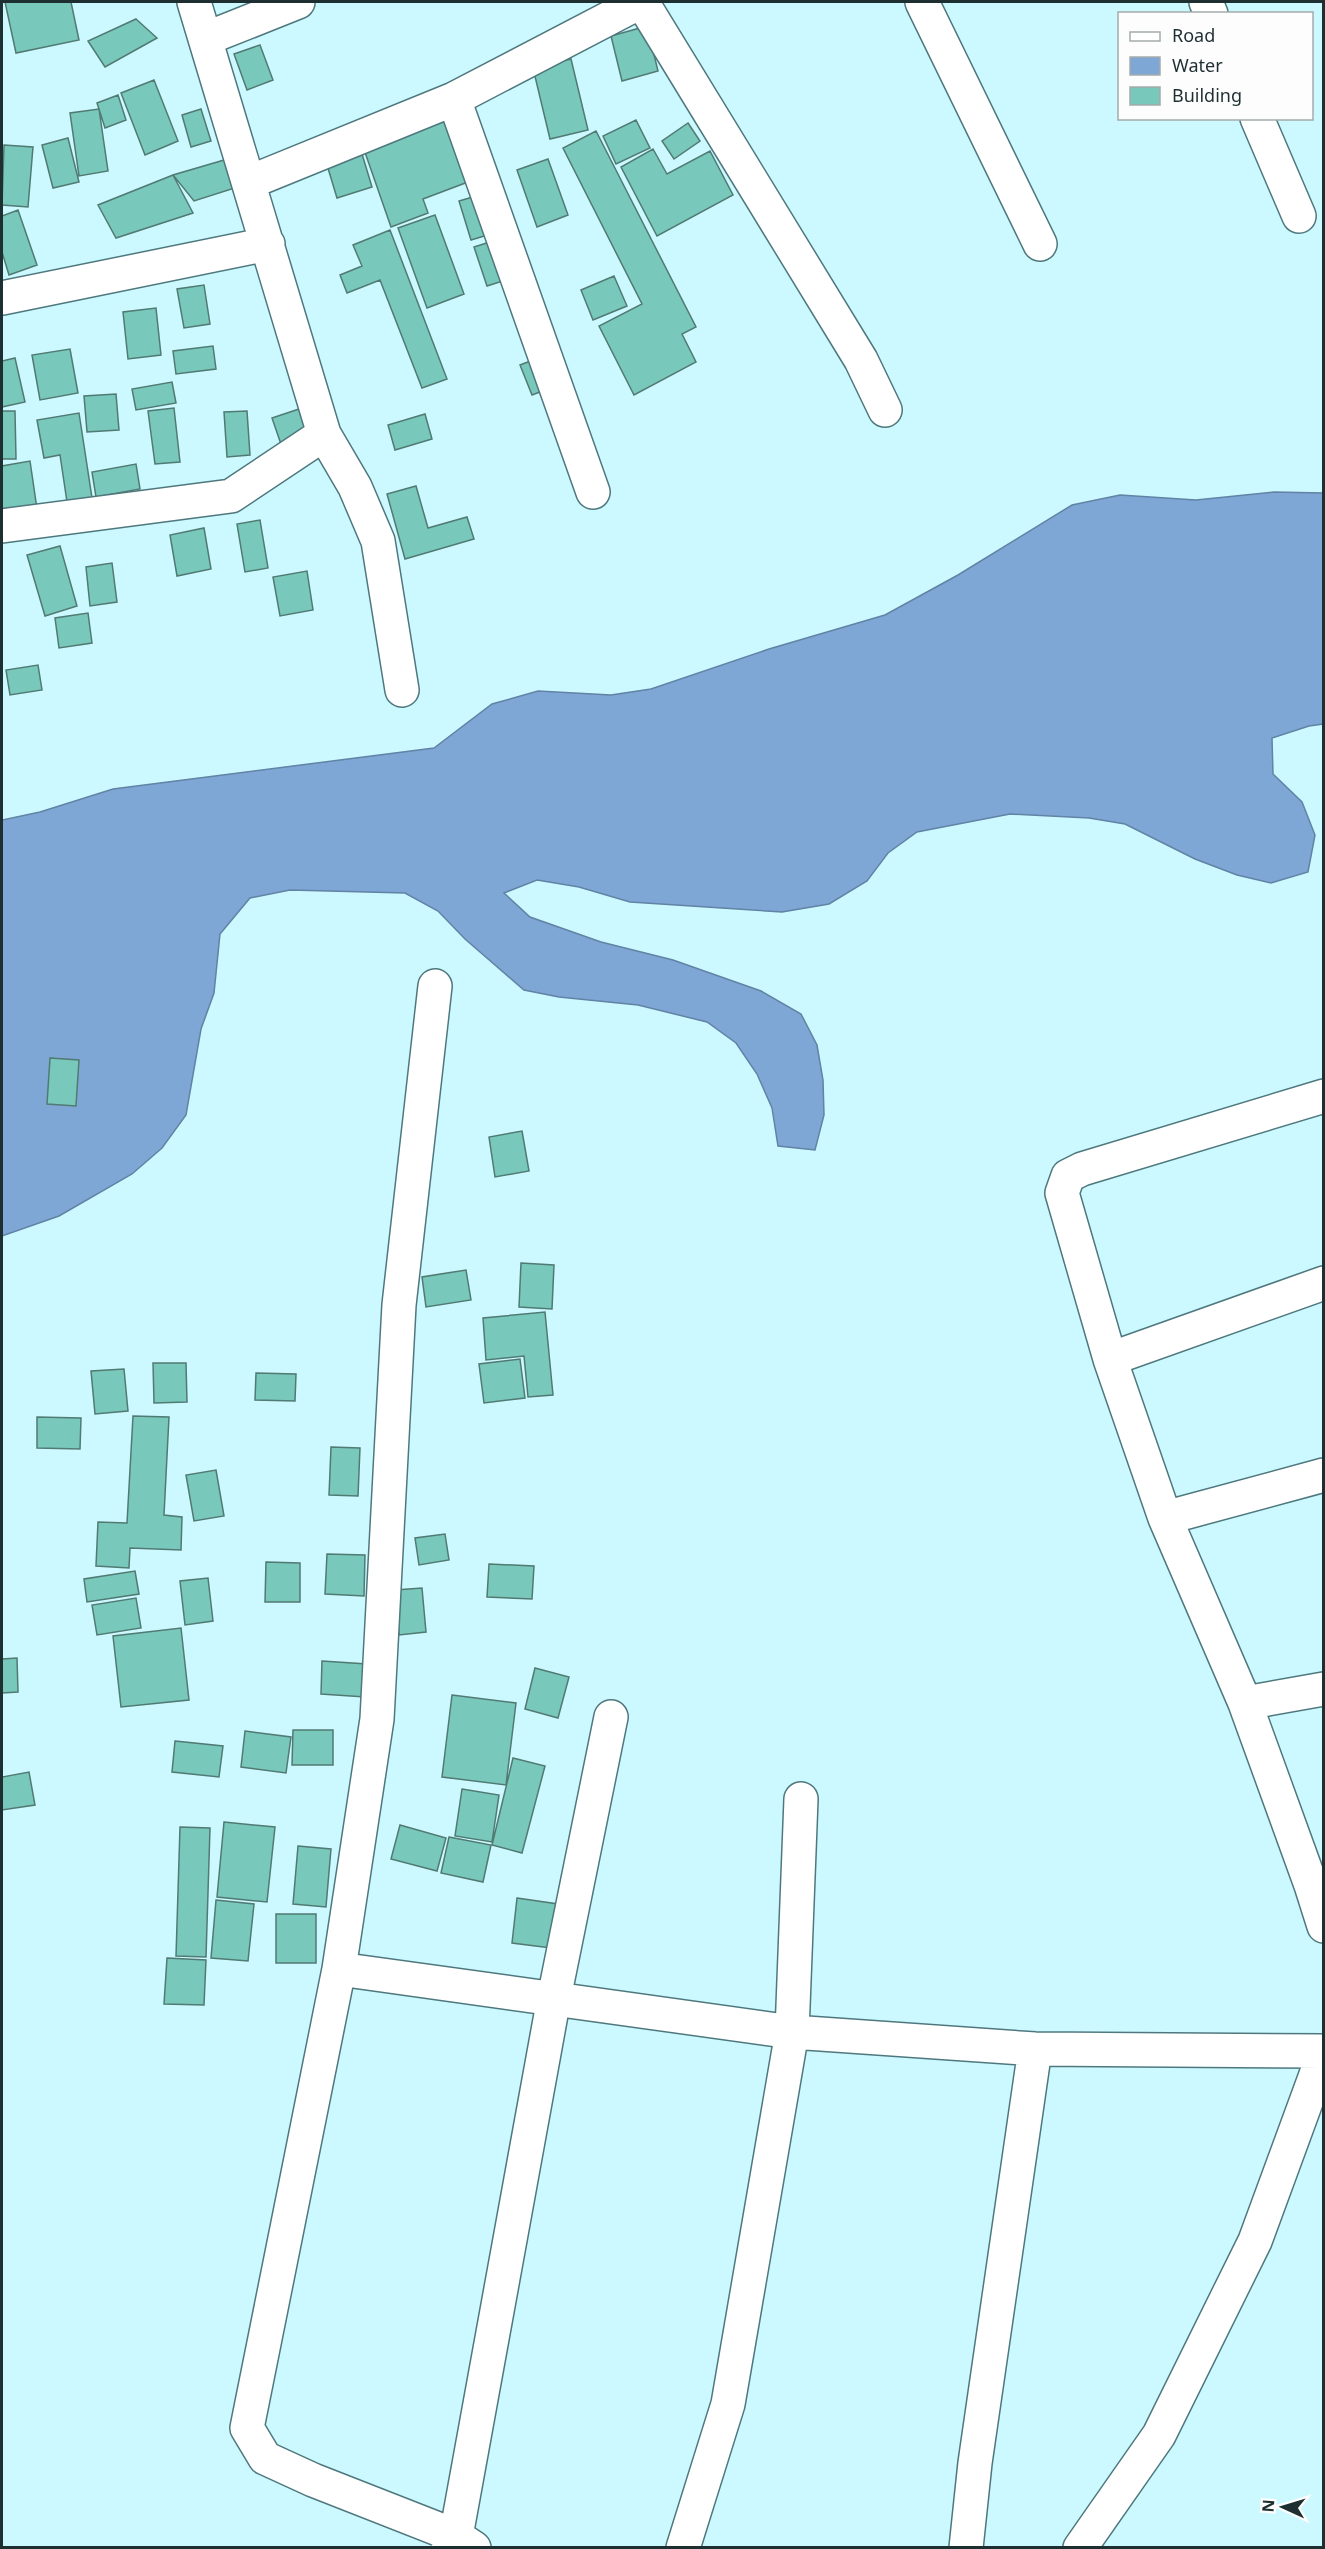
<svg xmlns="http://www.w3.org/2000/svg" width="1325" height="2549" viewBox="0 0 1325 2549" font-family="'Noto Sans',sans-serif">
<rect width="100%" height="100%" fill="#ccf9ff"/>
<path fill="#7ea7d6" stroke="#6183a4" stroke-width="1.5" d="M1274,492L1323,493V724L1309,726L1272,738L1273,774L1302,802L1315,835L1308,872L1271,883L1237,875L1195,859L1125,824L1089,818L1010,814L917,832L888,853L867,881L829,904L782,912L630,902L579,887L537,880L504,893L530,917L601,942L673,960L761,991L801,1014L817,1045L823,1080L824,1115L815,1150L778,1146L772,1108L757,1074L736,1043L707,1022L638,1005L559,997L524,990L465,939L438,911L405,893L290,890L250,898L220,934L214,993L201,1029L186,1115L162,1148L132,1174L59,1216L2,1236V820L40,812L113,789L434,748L492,704L538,691L611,695L651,689L769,649L885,615L958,575L1072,505L1120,495L1196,500Z"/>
<path fill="#78c8bb" stroke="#517a73" stroke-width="1.5" d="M5,2H71L79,40L16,53Z
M136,19L157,38L105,67L88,41Z
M647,26L658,71L622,81L611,36Z
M260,45L273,80L247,90L234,54Z
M571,59L588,130L550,139L533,68Z
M154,80L178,141L145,155L121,93Z
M118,95L126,120L105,128L97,103Z
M99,109L108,171L79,176L70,113Z
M201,109L211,141L191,147L182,115Z
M442,109L468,182L423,199L428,213L391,227L360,138Z
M636,120L650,148L616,164L603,136Z
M688,123L700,141L674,159L662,141Z
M596,131L696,327L682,334L696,362L634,395L599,326L642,304L563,148Z
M68,138L79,182L53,188L42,145Z
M359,144L372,187L337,198L324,155Z
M4,145L33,147L28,207L2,205Z
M653,149L667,174L710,151L733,195L657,236L621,167Z
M241,155V186L194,201L173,175Z
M548,159L568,215L537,227L517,170Z
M173,175L193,213L116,238L98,205Z
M483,194L494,233L471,240L459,201Z
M18,210L37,265L9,275L2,252V216Z
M435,215L464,294L427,308L398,228Z
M390,230L447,379L422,388L380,280L347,293L340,275L362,266L353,245Z
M496,240L509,279L487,286L474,247Z
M614,276L627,306L593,320L581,290Z
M204,285L210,324L184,328L177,289Z
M156,308L161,355L128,359L123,312Z
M213,346L216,369L176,374L173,351Z
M70,349L78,393L40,400L32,355Z
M541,357L553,387L532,395L520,365Z
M15,358L25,402L2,407V361Z
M172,382L176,403L136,410L132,389Z
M116,394L119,430L87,432L84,396Z
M174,408L180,462L155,464L148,411Z
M299,409L310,441L283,450L272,418Z
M2,411H15L16,459H2Z
M247,411L250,455L227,457L224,412Z
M79,413L92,498L67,502L60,455L44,458L37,420Z
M425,414L432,439L395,450L388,425Z
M30,461L37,509L2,515V466Z
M136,464L140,489L96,497L92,472Z
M416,486L428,528L467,517L474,539L405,559L387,494Z
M260,520L268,568L245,572L237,524Z
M204,528L211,569L177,576L170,535Z
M60,546L77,606L45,616L27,555Z
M112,563L117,602L90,606L86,567Z
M307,571L313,610L280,616L273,577Z
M88,613L92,643L59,648L55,618Z
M38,665L42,690L10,695L6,670Z
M50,1058L79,1060L76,1106L47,1104Z
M522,1131L529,1171L495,1177L489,1137Z
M521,1263L554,1265L552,1309L519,1307Z
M466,1270L471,1300L426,1307L422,1277Z
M545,1312L553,1395L528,1397L524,1356L486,1360L483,1318Z
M520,1359L525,1398L484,1403L479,1364Z
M153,1363H186L187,1402L154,1403Z
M124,1369L128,1411L95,1414L91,1371Z
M256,1373L296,1374L295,1401L255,1400Z
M133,1416L169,1417L164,1515L182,1517L181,1550L130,1548L129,1568L96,1566L98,1522L127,1523Z
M37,1417L81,1418L80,1449L37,1448Z
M331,1447L360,1448L358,1496L329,1495Z
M216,1470L224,1516L194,1521L186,1475Z
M445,1534L449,1560L419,1565L415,1538Z
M327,1554L365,1555L364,1596L325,1594Z
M266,1562L300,1563V1602H265Z
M489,1564L534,1566L532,1599L487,1597Z
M135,1571L139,1594L87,1602L84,1579Z
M208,1578L213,1621L185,1625L180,1581Z
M422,1588L426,1632L399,1635L395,1590Z
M136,1598L141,1628L97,1635L92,1605Z
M181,1628L189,1700L121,1707L113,1636Z
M17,1658L18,1692L2,1693V1659Z
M322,1661L367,1664L365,1697L321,1694Z
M535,1668L569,1677L558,1718L525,1709Z
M452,1695L516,1703L506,1785L442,1777Z
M293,1730H333V1765H292Z
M245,1731L291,1737L286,1773L241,1767Z
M175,1741L223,1746L219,1777L172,1772Z
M513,1758L545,1766L522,1853L492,1845Z
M29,1772L35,1805L2,1810V1777Z
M462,1789L499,1795L492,1842L455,1836Z
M224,1822L275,1827L267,1902L217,1897Z
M400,1825L446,1838L437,1871L391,1859Z
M180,1827L210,1828L206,1957L176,1956Z
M449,1837L491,1845L483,1882L441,1873Z
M298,1846L331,1849L326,1907L293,1904Z
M517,1898L565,1905L559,1949L512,1943Z
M216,1900L254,1904L248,1961L211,1958Z
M276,1914H316V1963H276Z
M167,1958L206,1960L204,2005L164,2004Z"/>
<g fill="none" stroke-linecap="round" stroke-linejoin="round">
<defs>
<path id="minor" d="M194,2L324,434L355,487L378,541L402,690
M642,2L861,360L885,410
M922,2L1040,244
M1206,2L1211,14
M205,39L298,2
M454,99L593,492
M1257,118L1299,216
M250,182L454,99L640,2
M2,298L268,244
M2,526L231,496L324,434
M435,986L399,1305L377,1719L339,1969L247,2428L265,2458L313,2480L456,2536L474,2548
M1324,1096L1082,1169L1068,1176L1062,1193L1110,1359L1165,1518L1245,1703L1311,1885L1324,1926
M1110,1359L1324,1283
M1165,1518L1324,1475
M1245,1703L1324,1689
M339,1969L792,2032L1035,2049L1324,2051
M448,2548L456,2536L554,1998L611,1717
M683,2548L728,2404L792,2032L801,1799
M966,2548L975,2463L1035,2049
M1080,2548L1159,2435L1255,2241L1324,2053"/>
</defs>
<use href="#minor" stroke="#4e787d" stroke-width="36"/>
<use href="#minor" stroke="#fff" stroke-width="33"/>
</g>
<rect width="1325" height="2549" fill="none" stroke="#1e2f31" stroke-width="6"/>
<rect x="1118" y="12" width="195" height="108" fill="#fdfdfd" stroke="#a4abab" stroke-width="1.5"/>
<rect x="1130" y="32" width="30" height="9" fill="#ffffff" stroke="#a4abab" stroke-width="1.5"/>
<text x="1172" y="42" font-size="18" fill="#1e2f31">Road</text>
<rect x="1130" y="57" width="30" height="18" fill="#7ea7d6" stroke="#a4abab" stroke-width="1.5"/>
<text x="1172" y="72" font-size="18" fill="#1e2f31">Water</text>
<rect x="1130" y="87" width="30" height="18" fill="#78c8bb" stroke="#a4abab" stroke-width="1.5"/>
<text x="1172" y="102" font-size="18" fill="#1e2f31">Building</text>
<g transform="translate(1283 2507) rotate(274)" stroke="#fdfdfd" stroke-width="4.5" paint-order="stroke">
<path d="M0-4.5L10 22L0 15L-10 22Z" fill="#1e2f31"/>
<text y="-9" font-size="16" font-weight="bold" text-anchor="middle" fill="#1e2f31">N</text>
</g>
</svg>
